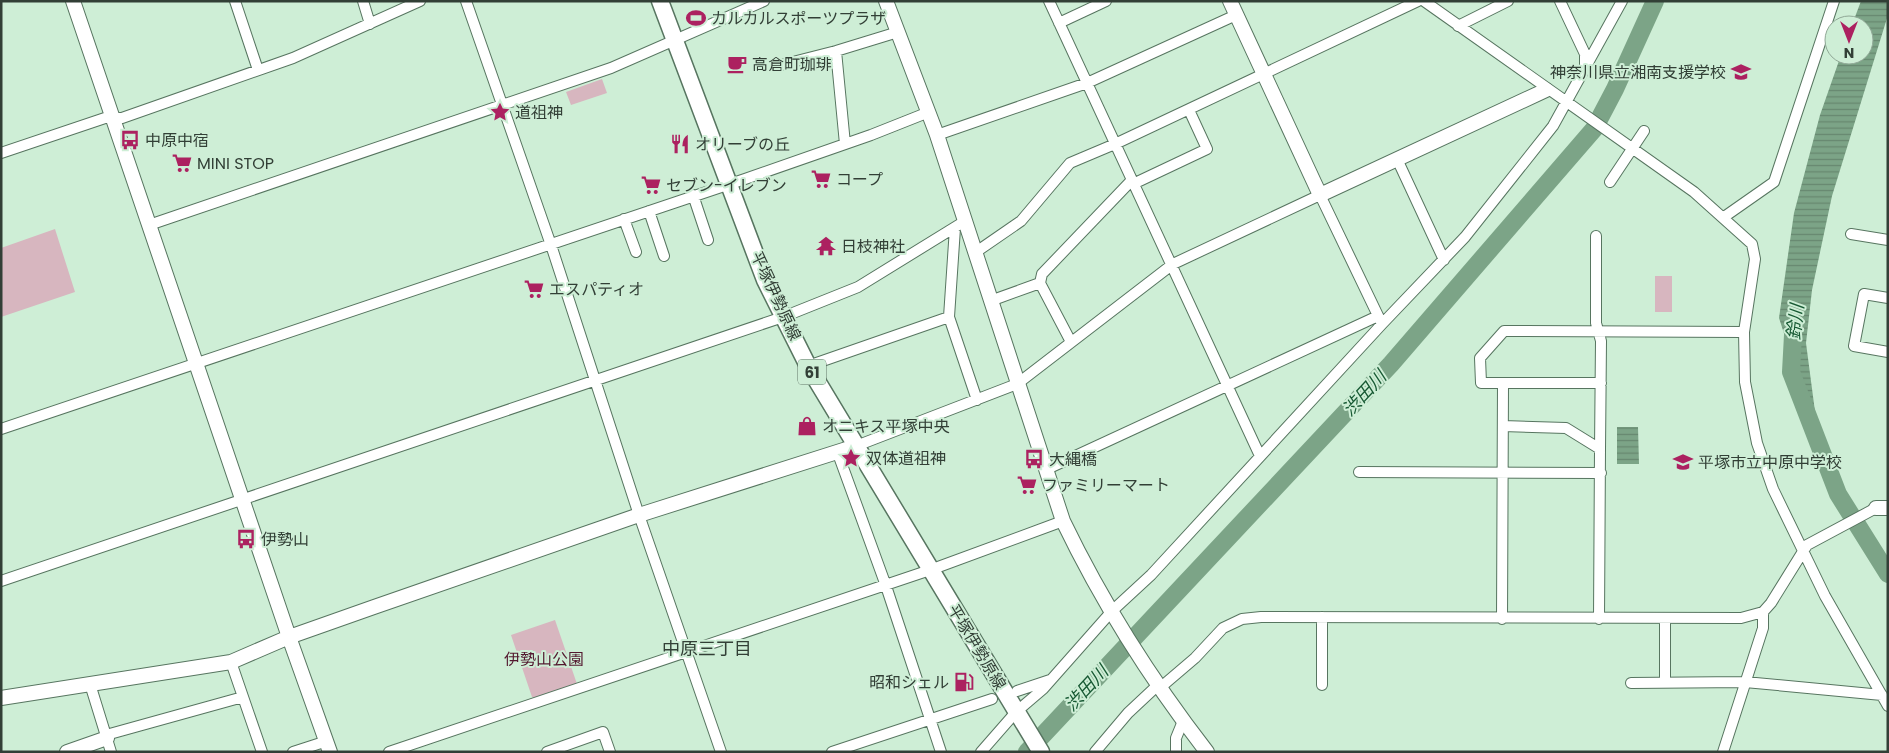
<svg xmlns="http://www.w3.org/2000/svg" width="1889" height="753" viewBox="0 0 1889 753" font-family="Poppins,'Noto Sans JP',sans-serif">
<defs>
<pattern id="water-rules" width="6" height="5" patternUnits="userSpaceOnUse" patternTransform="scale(1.25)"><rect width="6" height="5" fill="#7ca487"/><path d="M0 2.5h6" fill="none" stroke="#66876f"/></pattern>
</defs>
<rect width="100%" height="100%" fill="#ceeed6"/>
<path fill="#d7b6bf" d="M602,79L607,93L571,105L566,92Z
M55,229L75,292L1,317V248Z
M1655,276H1672V312H1655Z
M555,620L577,684L537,698L532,697L511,635Z"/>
<path fill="url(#water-rules)" d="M1861,1H1888V15L1832,196L1812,290L1806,343L1819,442L1779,318L1794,213L1820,115L1841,55H1864V25H1852Z
M1617,427H1638L1639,464H1617Z"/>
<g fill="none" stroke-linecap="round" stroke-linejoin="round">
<path stroke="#7ca487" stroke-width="18" d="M1793,335L1791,372L1838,494L1888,574
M1027,752L1391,364L1594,129L1615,89L1655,1"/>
<defs>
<path id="street" d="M235,1L258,70
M363,1L370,24
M466,1L551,245L639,515L721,752
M1049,1L1260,456
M1424,1L1694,192L1752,244L1755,259L1744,332L1745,382L1757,443L1773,489L1825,596L1888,706
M1560,1L1585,54V68
M1059,23L1106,1
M1458,26L1508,1
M836,51L845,144
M777,66L836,51L898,32
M937,135L1087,83L1236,15
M1,153L105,118H122L293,58L420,1
M1397,159L1444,260
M1610,182L1644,131
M1133,184L1207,149L1189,110
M693,195L708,240
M649,211L664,256
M1724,217L1774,182L1834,1
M624,219L636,252
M149,225L611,68L764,1
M955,228L949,317L977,400
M1851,234L1888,240
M1596,236V323L1601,341L1600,449
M976,252L1021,221L1070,163L1115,144L1418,1
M1888,298L1864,294L1854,346L1888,352
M993,300L1040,283
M1071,342L1040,283L1042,274L1131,181
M808,366L949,317
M1601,383H1481L1480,358L1504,331L1744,332
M1503,426L1566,428L1600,449L1599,619
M1,429L745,179L871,135L929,112
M856,446L1017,384L1173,264L1320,195L1382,324
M837,451L885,583L941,752
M1045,470L1378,316
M1359,472L1601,473
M1,581L783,317L858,287L965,221
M1322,617V685
M1665,618V682
M1502,619L1503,384
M231,662L262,752
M1631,683L1745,682L1882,695
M90,684L111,752
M1161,687L1195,658L1223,628L1242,619L1261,617L1741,618L1763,612L1771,603L1807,545L1876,508
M1017,691L1050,680
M106,735L243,697
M293,752L327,741
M389,752L930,570L1063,521
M547,752L603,732L610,752
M832,752L992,699
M981,752L1016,712L1043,689L1112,611L1151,575L1382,324L1465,237L1553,126L1622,1
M1095,752L1128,713L1159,684
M1176,752V738L1183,721
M1723,752L1763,628V612"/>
<path id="secondary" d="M73,1L289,637L330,752
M886,1L937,135L1063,521C1102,602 1152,681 1207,752
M1230,1L1320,195L1546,90
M1876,508H1888
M1,698L231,662L289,637L374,607L639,515L856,446
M67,752L107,738"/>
<path id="primary" d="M660,1L765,280L808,366L1041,752"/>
</defs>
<use href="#street" stroke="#577560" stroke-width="12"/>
<use href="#secondary" stroke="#577560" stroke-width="16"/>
<use href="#primary" stroke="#577560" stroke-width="19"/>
<use href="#street" stroke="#fff" stroke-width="10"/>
<use href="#secondary" stroke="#fff" stroke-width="14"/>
<use href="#primary" stroke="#fff" stroke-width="16"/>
</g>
<defs>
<symbol id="stadium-bare" viewBox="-9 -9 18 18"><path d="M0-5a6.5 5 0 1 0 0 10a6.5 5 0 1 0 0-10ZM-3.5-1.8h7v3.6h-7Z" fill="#ac2160" stroke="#ceeed6" stroke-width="2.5" paint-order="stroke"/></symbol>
<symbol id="cafe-bare" viewBox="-9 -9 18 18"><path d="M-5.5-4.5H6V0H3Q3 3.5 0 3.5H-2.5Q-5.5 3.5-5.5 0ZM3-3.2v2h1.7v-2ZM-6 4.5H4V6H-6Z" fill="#ac2160" stroke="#ceeed6" stroke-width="2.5" paint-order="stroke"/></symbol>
<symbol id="school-bare" viewBox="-9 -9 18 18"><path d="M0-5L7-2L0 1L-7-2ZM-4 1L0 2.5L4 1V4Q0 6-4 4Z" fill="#ac2160" stroke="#ceeed6" stroke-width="2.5" paint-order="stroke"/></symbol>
<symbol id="sight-bare" viewBox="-9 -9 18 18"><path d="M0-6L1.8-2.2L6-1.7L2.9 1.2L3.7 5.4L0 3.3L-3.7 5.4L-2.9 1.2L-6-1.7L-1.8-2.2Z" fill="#ac2160" stroke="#ceeed6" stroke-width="2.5" paint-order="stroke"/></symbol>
<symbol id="bus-bare" viewBox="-9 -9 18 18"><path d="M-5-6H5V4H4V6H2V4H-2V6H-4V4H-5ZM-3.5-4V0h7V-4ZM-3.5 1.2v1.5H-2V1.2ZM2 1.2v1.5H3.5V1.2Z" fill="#ac2160" stroke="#ceeed6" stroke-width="2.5" paint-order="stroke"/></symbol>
<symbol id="restaurant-bare" viewBox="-9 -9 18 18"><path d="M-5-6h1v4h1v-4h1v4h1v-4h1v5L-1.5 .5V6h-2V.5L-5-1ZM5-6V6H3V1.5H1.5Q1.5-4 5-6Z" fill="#ac2160" stroke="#ceeed6" stroke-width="2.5" paint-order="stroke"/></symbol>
<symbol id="supermarket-bare" viewBox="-9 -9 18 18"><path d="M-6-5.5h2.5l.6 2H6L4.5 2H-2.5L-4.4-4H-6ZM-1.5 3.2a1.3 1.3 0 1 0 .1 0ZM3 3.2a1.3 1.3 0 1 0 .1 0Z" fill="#ac2160" stroke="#ceeed6" stroke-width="2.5" paint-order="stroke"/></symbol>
<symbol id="temple-bare" viewBox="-9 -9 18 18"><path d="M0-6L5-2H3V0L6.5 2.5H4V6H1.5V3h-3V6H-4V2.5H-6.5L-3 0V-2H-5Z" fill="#ac2160" stroke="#ceeed6" stroke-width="2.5" paint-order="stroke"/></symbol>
<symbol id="shop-bare" viewBox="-9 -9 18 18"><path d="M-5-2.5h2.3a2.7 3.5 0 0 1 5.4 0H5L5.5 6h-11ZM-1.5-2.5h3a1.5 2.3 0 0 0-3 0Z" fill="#ac2160" stroke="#ceeed6" stroke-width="2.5" paint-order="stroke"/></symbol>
<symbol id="fuel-bare" viewBox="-9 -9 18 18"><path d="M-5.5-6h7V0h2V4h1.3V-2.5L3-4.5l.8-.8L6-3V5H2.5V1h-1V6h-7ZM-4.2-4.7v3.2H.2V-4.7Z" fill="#ac2160" stroke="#ceeed6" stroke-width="2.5" paint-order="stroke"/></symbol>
</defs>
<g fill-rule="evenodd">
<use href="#stadium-bare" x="682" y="4" width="28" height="28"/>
<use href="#cafe-bare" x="723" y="50" width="28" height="28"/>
<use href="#school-bare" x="1727" y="58" width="28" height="28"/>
<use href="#sight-bare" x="486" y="98" width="28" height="28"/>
<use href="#bus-bare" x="116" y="126" width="28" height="28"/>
<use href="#restaurant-bare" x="666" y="130" width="28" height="28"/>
<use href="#supermarket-bare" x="168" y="149" width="28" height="28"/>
<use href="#supermarket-bare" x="807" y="165" width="28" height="28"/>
<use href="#supermarket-bare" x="637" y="171" width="28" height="28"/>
<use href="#temple-bare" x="812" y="232" width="28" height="28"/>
<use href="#supermarket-bare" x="520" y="275" width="28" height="28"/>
<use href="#shop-bare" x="793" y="412" width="28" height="28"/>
<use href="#sight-bare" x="837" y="444" width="28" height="28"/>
<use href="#bus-bare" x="1020" y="445" width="28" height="28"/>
<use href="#school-bare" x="1669" y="448" width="28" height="28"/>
<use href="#supermarket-bare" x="1013" y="471" width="28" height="28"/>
<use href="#bus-bare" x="232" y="525" width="28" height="28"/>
<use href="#fuel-bare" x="950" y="668" width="28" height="28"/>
</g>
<g text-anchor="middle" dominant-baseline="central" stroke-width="4" stroke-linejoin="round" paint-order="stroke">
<rect fill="#ceeed6" stroke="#617466" stroke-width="1" x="798" y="359.5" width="28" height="25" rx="4"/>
<g font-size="15" font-weight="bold" fill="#323f36">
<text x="812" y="372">61</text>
</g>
<g font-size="16" fill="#323f36" stroke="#ceeed6" text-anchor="start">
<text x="711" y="18">カルカルスポーツプラザ</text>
<text x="752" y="64">高倉町珈琲</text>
<text x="1726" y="72" text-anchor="end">神奈川県立湘南支援学校</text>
<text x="515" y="112">道祖神</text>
<text x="145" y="140">中原中宿</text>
<text x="695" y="144">オリーブの丘</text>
<text x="197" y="163">MINI STOP</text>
<text x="836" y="179">コープ</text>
<text x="666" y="185">セブン-イレブン</text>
<text x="841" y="246">日枝神社</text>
<text x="549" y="289">エスパティオ</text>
<text x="822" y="426">オニキス平塚中央</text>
<text x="866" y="458">双体道祖神</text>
<text x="1049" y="459">大縄橋</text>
<text x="1698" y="462">平塚市立中原中学校</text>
<text x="1042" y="485">ファミリーマート</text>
<text x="261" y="539">伊勢山</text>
<text x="949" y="682" text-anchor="end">昭和シェル</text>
</g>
<g font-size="16" fill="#323f36" stroke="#ceeed6">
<text transform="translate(776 296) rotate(65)">平塚伊勢原線</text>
<text transform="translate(977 647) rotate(59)">平塚伊勢原線</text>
</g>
<g font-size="16" fill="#53182f" stroke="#ceeed6">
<text x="544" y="659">伊勢山公園</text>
</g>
<g font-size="18" font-style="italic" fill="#175933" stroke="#ceeed6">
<text transform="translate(1795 322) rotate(-84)">鈴川</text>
<text transform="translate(1364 393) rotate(-47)">渋田川</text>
<text transform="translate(1086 688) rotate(-47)">渋田川</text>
</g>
<g font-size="18" fill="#323f36" stroke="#ceeed6">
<text x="707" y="648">中原三丁目</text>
</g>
</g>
<rect width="1889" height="753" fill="none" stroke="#323f36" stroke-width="5"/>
<g transform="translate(1849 40) rotate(180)"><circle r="24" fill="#ceeed6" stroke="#90a896"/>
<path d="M0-4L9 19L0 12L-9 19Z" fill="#ac2160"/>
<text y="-8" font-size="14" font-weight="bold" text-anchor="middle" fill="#323f36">N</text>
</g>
</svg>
